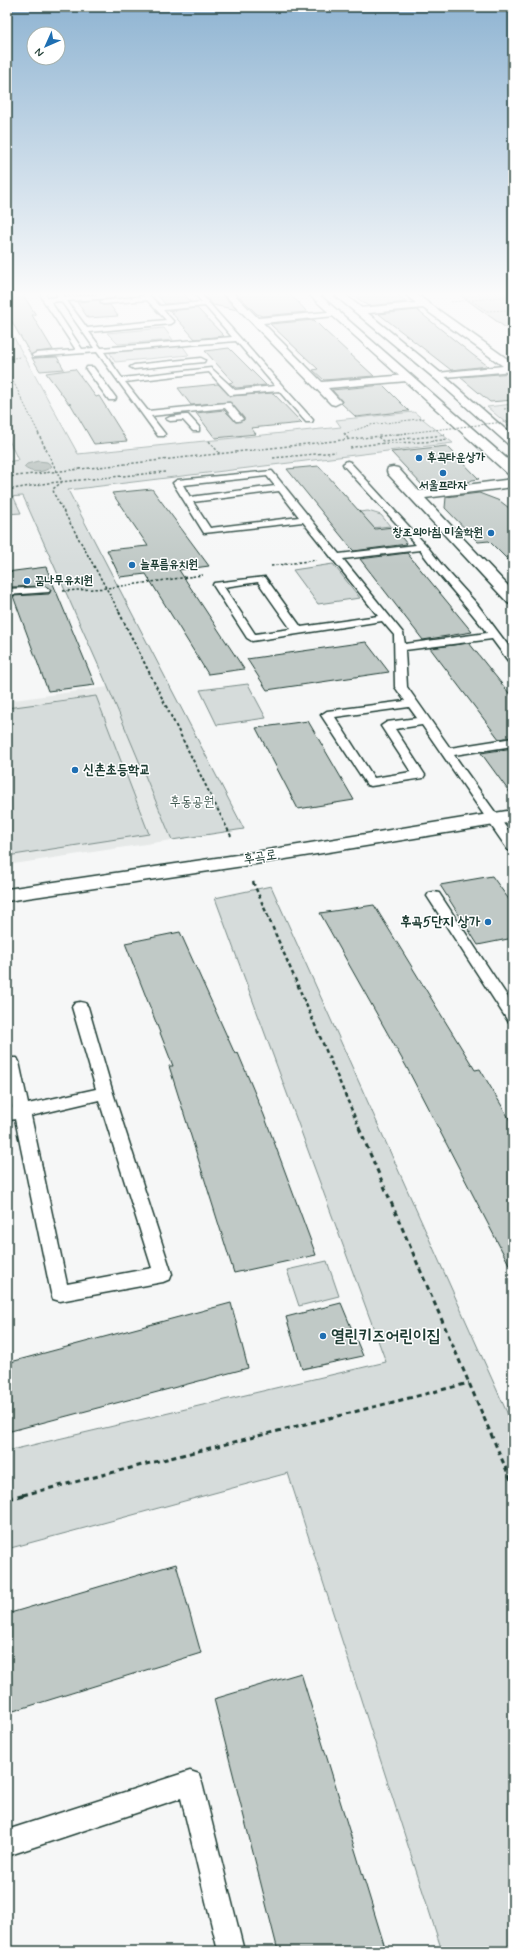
<svg xmlns="http://www.w3.org/2000/svg" width="520" height="1958" viewBox="0 0 520 1958" font-family="Mynerve,'Poor Story',sans-serif">
<rect width="100%" height="100%" fill="#f6f7f7"/>
<filter id="ink" filterUnits="userSpaceOnUse"><feTurbulence type="fractalNoise" baseFrequency=".025" numOctaves="2"/><feDisplacementMap in="SourceGraphic" scale="8" xChannelSelector="R" yChannelSelector="G"/><feConvolveMatrix kernelMatrix="1 2 1 2 8 2 1 2 1" color-interpolation-filters="sRGB"/></filter>
<g filter="url(#ink)">
<path fill="#e6e9e8" d="M108,687L172,840L7,865V701Z"/>
<path fill="#d6dcdb" stroke="#7a8c88" d="M7,325L78,454L341,427L336,420L414,412L453,443L68,490L244,829L172,840L108,687L23,496L7,497V462L18,460L7,436Z
M164,328L173,340L118,344L107,333Z
M182,345L189,355L115,362L108,349Z
M513,404V429L487,407Z
M14,498L21,513L7,514V499Z
M368,511L381,515L390,526L343,531L331,515Z
M333,564L360,598L318,604L293,570Z
M248,684L266,718L217,725L200,690Z
M96,696L149,834L7,856V708Z
M271,886L513,1426V1951H442L288,1473L7,1549V1451L386,1362L215,898Z
M327,1261L339,1296L299,1306L287,1270Z"/>
<path fill="#aab5b1" stroke="#72857f" d="M38,461L47,462L52,466C45,473 31,474 24,467L27,464Z"/>
<path fill="#c0c9c6" stroke="#1f3d34" d="M7,292H21L36,315H32L53,350L36,352L31,355L9,317L7,318Z
M155,292H182L191,302L165,304Z
M235,292H286L298,302L307,312L262,316L257,314Z
M349,292H393L407,302L368,306Z
M456,292H513V333Z
M221,294L238,310L213,305L204,295Z
M100,300V303L102,305H110L118,316L88,318L77,302Z
M197,308L224,336L195,339L170,311Z
M417,310L473,355L488,366L451,370L379,314Z
M314,320L325,331L374,376L324,380L313,370L318,369L270,324Z
M229,348L266,385L236,388L229,383L233,382L205,351Z
M57,357L64,369L40,371L32,358Z
M75,369L96,397L99,396L127,441L94,444L70,403L69,404L46,373Z
M513,373V400L490,402L460,377Z
M218,384L230,396L273,393L302,423L251,428L256,434L215,438L196,413L224,410L236,422L244,420V418L230,402L191,405L178,388Z
M383,385L409,411L356,417L341,403L342,401L332,390Z
M447,446L479,479L472,480L467,483L447,486L448,483L422,485L391,452Z
M319,466L375,529L393,527L407,544L354,551L351,548L287,469Z
M152,489L209,566L179,570L244,669L208,674L146,574L120,577L107,550L148,546L112,493Z
M479,493L500,501L513,511V565L489,541L478,542L445,508L446,497Z
M407,553L472,632L423,640L360,559Z
M46,567L95,685L48,691L13,596L49,594L51,590L45,586L10,587L7,579V572Z
M366,642L389,672L267,690L247,659Z
M469,643L513,698V737L499,739L430,648Z
M308,721L354,800L298,809L256,728Z
M513,748V797L481,753Z
M492,876L513,905V938L478,945L440,885Z
M374,905L475,1070L480,1069L513,1125V1272L406,1066L320,913Z
M180,932L235,1054L238,1053L264,1115L316,1255L234,1273L169,1066H173L125,943Z
M231,1303L248,1368L7,1432V1363Z
M341,1303L363,1356L302,1369L286,1317Z
M176,1564L201,1653L7,1713V1614Z
M301,1673L386,1951H278L214,1699Z"/>
<g fill="none" stroke-linecap="round" stroke-linejoin="round">
<defs>
<path id="lane" d="M40,292H44L48,298L58,297L55,292H61L65,297L107,294L106,292H112L115,296L112,298L67,301L87,328L166,320L147,300L103,304L101,303V301L144,296L140,292H146L160,306L202,302L193,292H199L313,420L312,422H306L279,391L230,395L209,372L125,382L148,411L227,403H230L243,419L239,421H236L225,408L151,416L165,434L164,436H158L97,352L33,357L32,355L36,353L76,350L43,300ZM61,301L94,348L82,349L51,302ZM205,306L232,337L101,348L89,332L171,324L174,322L163,310ZM236,341L275,386L235,390L211,368L122,378L104,352Z
M201,358L205,360L204,362L134,369L130,367L134,365Z
M87,367H93L116,398L115,400H109L86,369Z
M185,415H188L199,427V431H193L183,420L170,421L166,419L170,417Z
M347,461L350,462L426,545L441,564L477,604L513,652V663L509,662L492,639L405,650L407,687L450,748L513,738V746L454,755L513,837V851L508,850L422,725L395,729L425,775L423,778L371,786L367,785L321,715L327,711L405,701L395,687L394,635L382,621L252,641L247,638L213,585L214,583L265,577L301,627L378,616L303,522L204,533L173,483L177,480L272,471L339,554L416,545L344,466L343,464ZM267,476L275,486L190,497L183,485ZM279,491L299,517L210,528L193,502ZM420,550C441,579 466,604 487,633L405,644L403,633L343,559ZM258,582L291,629L255,634L224,587ZM409,707L417,718L387,722L381,726L411,772L374,778L335,717Z
M45,587L50,590L49,592L7,595V589Z
M434,892L439,893L513,1005V1022L508,1021L427,896L429,893Z
M80,1002L85,1003L88,1007L113,1093L172,1274L170,1279L163,1282L60,1301L53,1299L51,1293L15,1119L7,1121V1109L12,1108L7,1081V1058H17L19,1062L28,1104L96,1089L72,1007L75,1003ZM99,1100L152,1268L67,1284L31,1116Z
M190,1771L199,1774L202,1783L244,1951H218L181,1798L7,1856V1830Z"/>
<path id="street" d="M222,292H232L258,318L339,311L340,313L335,316L263,323L322,382L407,375L413,378L407,381L328,388L341,402L335,405L331,404Z
M402,292H413L513,363V371L434,378L432,376L438,373L503,366L423,308L359,314L354,311L359,308L416,303Z
M393,467L398,468L419,491L513,479V487L425,498L513,591V605L508,603L388,474L387,471L388,468Z"/>
<path id="secondary" d="M513,810V822L243,866L7,901V889L243,854Z"/>
<path id="primary" d="M306,292H316L513,464V475L508,474Z
M331,292H342L442,374L513,436V446L509,445L434,378Z"/>
</defs>
<use href="#lane" stroke="#1f3d34" stroke-width="3"/>
<use href="#street" stroke="#1f3d34" stroke-width="3"/>
<use href="#secondary" stroke="#1f3d34" stroke-width="3"/>
<use href="#primary" stroke="#1f3d34" stroke-width="3"/>
<path stroke="#1f3d34" stroke-width="1" stroke-dasharray="2 1.5" stroke-linecap="butt" d="M472,301L487,311L509,310L513,312
M451,302L513,296
M7,359L20,357
M7,369L39,434
M504,409L513,408
M344,434L370,425L426,418"/>
<path stroke="#1f3d34" stroke-width="1.5" stroke-dasharray="2.5 2" stroke-linecap="butt" d="M38,433L62,482L53,489L54,494L120,613
M344,433L349,440
M378,437L383,441L445,435
M209,441L220,454
M350,448C382,440 415,445 448,439
M273,458L336,452
M7,477L262,449
M7,490L48,483L165,472
M271,566L316,560
M63,591L107,588L203,575"/>
<path stroke="#1f3d34" stroke-width="2" stroke-dasharray="3 2.5" stroke-linecap="butt" d="M119,612L232,838"/>
<path stroke="#1f3d34" stroke-width="2.5" stroke-dasharray="4 3" stroke-linecap="butt" d="M253,882L360,1129"/>
<path stroke="#1f3d34" stroke-width="3" stroke-dasharray="5 4" stroke-linecap="butt" d="M359,1128L513,1485
M23,1495L469,1383"/>
<path stroke="#1f3d34" stroke-width="4" stroke-dasharray="6 5" stroke-linecap="butt" d="M7,1499L27,1494"/>
<use href="#lane" fill="#fff" fill-rule="evenodd"/>
<use href="#street" fill="#fff" fill-rule="evenodd"/>
<use href="#secondary" fill="#fff" fill-rule="evenodd"/>
<use href="#primary" fill="#fff" fill-rule="evenodd"/>
<path stroke="#1f3d34" stroke-width="1" stroke-dasharray="2 1.5" stroke-linecap="butt" d="M398,434L513,421"/>
<path stroke="#1f3d34" stroke-width="1.5" stroke-dasharray="2.5 2" stroke-linecap="butt" d="M262,449L407,433"/>
</g>
</g>
<linearGradient id="sky" x2="0" y2="1"><stop stop-color="#8fb4d2"/><stop offset="0.52" stop-color="#fbfbfb"/><stop offset="1" stop-color="#fbfbfb" stop-opacity="0"/></linearGradient>
<rect width="520" height="566" fill="url(#sky)"/>
<g fill="#1f6fb2" stroke="#fff" stroke-width="1.5">
<circle cx="419" cy="458" r="4"/>
<circle cx="443" cy="473" r="4"/>
<circle cx="491" cy="533" r="4"/>
<circle cx="132" cy="565" r="4"/>
<circle cx="27" cy="581" r="4"/>
<circle cx="75" cy="770" r="4"/>
<circle cx="488" cy="922" r="4"/>
<circle cx="323" cy="1336" r="4"/>
</g>
<g text-anchor="middle" dominant-baseline="central" stroke-width="3" stroke-linejoin="round" paint-order="stroke">
<g font-size="12" font-weight="bold" fill="#1f3d34" stroke="#fff" text-anchor="start">
<text x="427" y="458">후곡타운상가</text>
<text x="443" y="486" text-anchor="middle">서울프라자</text>
<text x="483" y="533" text-anchor="end">창조의아침 미술학원</text>
<text x="140" y="565">늘푸름유치원</text>
<text x="35" y="581">꿈나무유치원</text>
</g>
<g font-size="14" font-weight="bold" fill="#1f3d34" stroke="#fff" text-anchor="start">
<text x="83" y="770">신촌초등학교</text>
<text x="480" y="922" text-anchor="end">후곡5단지 상가</text>
</g>
<g font-size="14" fill="#445d55" stroke="#fff">
<text x="192" y="802">후동공원</text>
</g>
<g font-size="14" fill="#1f3d34" stroke="#fff">
<text transform="translate(260 857) rotate(-9)">후곡로</text>
</g>
<g font-size="17" font-weight="bold" fill="#1f3d34" stroke="#fff" text-anchor="start">
<text x="331" y="1336">열린키즈어린이집</text>
</g>
</g>
<rect width="520" height="1958" fill="none" stroke="#fff" stroke-width="24"/>
<rect x="12" y="12" width="496" height="1934" fill="none" stroke="#1f3d34" stroke-width="1.5" filter="url(#ink)"/>
<g transform="translate(46 46) rotate(225)"><circle r="19" fill="#ffffff" stroke="#a5b1ae"/>
<path d="M0-3L7 15L0 10L-7 15Z" fill="#1f6fb2"/>
<text y="-6" font-size="11" font-weight="bold" text-anchor="middle" fill="#1f3d34">N</text>
</g>
</svg>
